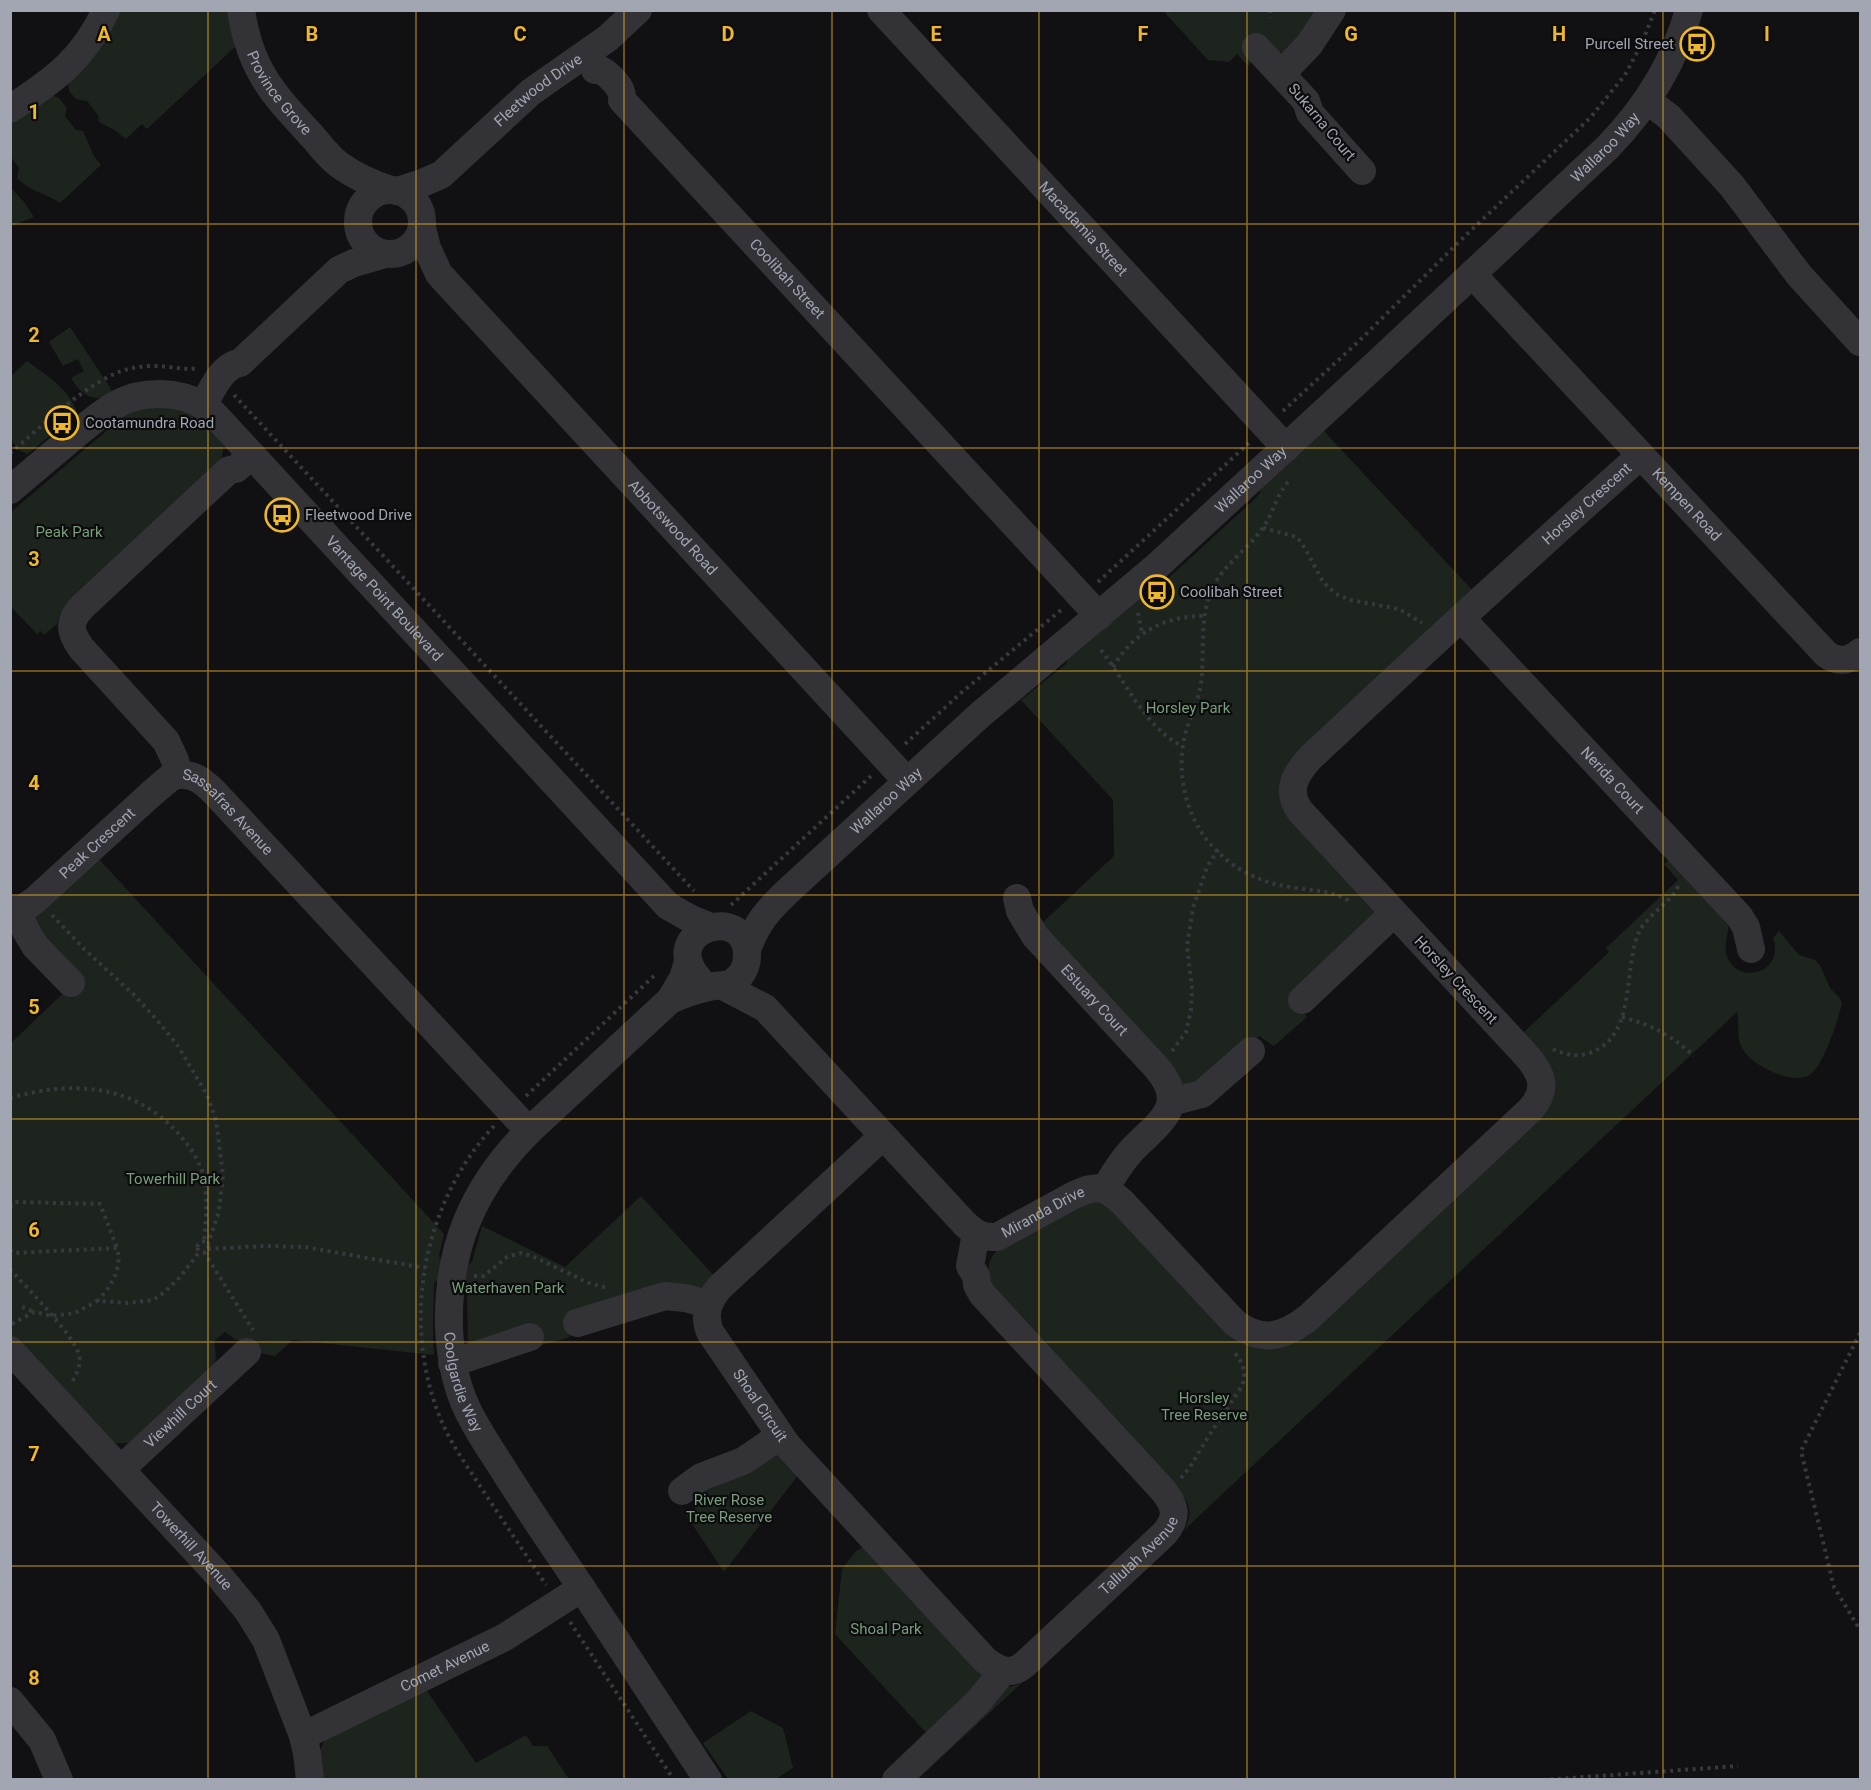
<svg xmlns="http://www.w3.org/2000/svg" width="1871" height="1790" viewBox="0 0 1871 1790" font-family="Roboto,sans-serif">
<rect width="100%" height="100%" fill="#111012"/>
<path fill="#1d241e" d="M1170,10L1175,13L1178,10L1318,11L1304,36L1284,53C1272,51 1255,55 1248,66L1237,54L1229,62L1208,60L1165,13Z
M118,11H229L236,46L147,129L142,124L126,139L113,129L99,122L98,115L87,101L76,99L69,91L68,81Z
M52,95L59,98L67,108L65,116L76,130L83,131L94,156L101,165L60,203C45,193 29,191 17,178L19,168L11,157L10,122Z
M11,188L24,202L34,217L11,226Z
M70,327L111,389L112,394C93,403 82,396 71,378L84,371L78,359L63,366L49,342Z
M27,361C46,375 70,389 77,413L28,454L20,451L11,440V376Z
M174,407L202,419L224,445L221,461L60,615L57,624L44,635L41,631L37,634L11,607V512L111,427C125,404 151,408 174,407Z
M1322,429L1475,593L1286,771L1381,914L1302,1011L1307,1017L1274,1046L1259,1036L1243,1051L1183,1090L1041,924L1114,856L1113,800L1021,700L1066,664L1070,653L1139,597L1151,594L1256,498L1260,493L1262,483Z
M98,858L444,1234L439,1256L443,1265L440,1278L434,1283L433,1330L434,1355L293,1340L275,1356L261,1353L250,1342L236,1340L225,1332L214,1341L216,1357L215,1363L130,1443H116L107,1438L11,1334V1043L76,981L42,943L32,918Z
M1670,859L1728,925C1729,934 1724,944 1726,953C1734,987 1786,974 1773,938L1779,931L1799,955L1815,960L1820,965L1830,988L1840,998L1842,1003C1839,1018 1823,1066 1811,1074C1800,1082 1781,1076 1771,1071C1760,1066 1748,1059 1742,1048C1736,1037 1740,1023 1737,1012L1183,1531C1191,1519 1192,1508 1184,1497L992,1289C988,1273 985,1264 997,1250L1083,1202L1100,1201L1255,1344L1536,1120L1522,1034L1609,952L1606,948L1678,880L1664,864Z
M641,1196L715,1277L703,1289L567,1331L570,1337L529,1349H468L467,1288L462,1282L466,1266L472,1262L482,1226L565,1267Z
M776,1450L799,1474L724,1572L686,1515L695,1509L692,1495Z
M866,1546L987,1677L931,1738L835,1634L842,1569L856,1551Z
M1025,1680L918,1779L904,1780L1007,1687L1017,1685Z
M425,1688L476,1763L526,1735L533,1746H547L569,1779H321L320,1751L324,1741Z
M751,1711L783,1728L793,1768L776,1779H728L703,1743Z"/>
<g fill="none" stroke-linecap="round" stroke-linejoin="round">
<path stroke="#38393e" stroke-width="4" stroke-dasharray="3 4.5" stroke-linecap="butt" d="M1270,10L1271,18
M234,395L694,891
M1283,411L1357,343L1465,236L1590,118L1625,75L1641,45L1655,10
M10,453C43,426 91,377 132,368C144,366 157,365 169,367C179,368 187,370 197,368
M1288,482C1276,496 1273,514 1262,529C1247,550 1223,565 1212,589C1199,618 1205,652 1201,683C1199,700 1191,715 1186,731C1174,773 1187,824 1219,853C1241,874 1266,884 1296,888C1315,891 1333,891 1349,901
M1263,528L1297,537L1306,550L1323,582L1336,594L1350,600L1399,609L1422,623
M1098,582L1249,443
M1138,613L1142,633
M1101,650C1127,683 1143,725 1183,747
M1113,667C1133,633 1164,616 1204,616
M905,744L961,693L1061,610
M731,905L871,776
M52,915L83,948L134,995L157,1020L178,1046L207,1095L216,1120L223,1175L219,1211L208,1244
M1622,1017C1654,1026 1669,1034 1694,1056
M1553,1049C1566,1055 1579,1058 1592,1052C1638,1034 1622,966 1640,930C1648,915 1677,897 1678,885
M1172,1051L1186,1032L1191,1010L1192,989L1187,946L1193,908L1207,867L1220,847
M526,1096L656,974
M10,1098C70,1081 131,1083 176,1131C188,1144 200,1160 204,1178C208,1199 206,1220 204,1242
M494,1126C424,1201 401,1319 439,1415C449,1441 465,1463 480,1486C502,1519 524,1552 546,1585
M10,1207L15,1202L100,1204L117,1248
M197.5 1247a5.5 5.5 0 1 1 11 0a5.5 5.5 0 1 1-11 0Z
M208,1249L265,1246L305,1247L425,1268
M10,1250L13,1253L117,1248C123,1267 111,1288 97,1301
M204,1252L253,1330
M10,1269C26,1287 74,1335 79,1355C81,1365 77,1373 72,1382
M474,1276H484L507,1257L521,1253L532,1256L589,1283L607,1288
M22,1307L34,1312
M12,1324L34,1312L52,1316L75,1313L97,1301L128,1303L153,1300L166,1291L180,1277L200,1251
M1860,1333L1801,1451L1834,1587L1860,1630
M1181,1478L1190,1467L1210,1434L1242,1386C1247,1372 1243,1363 1234,1352
M570,1622L674,1780
M431,1780H449
M1543,1780L1738,1766"/>
<g stroke="#323237" stroke-width="28">
<path id="s1" d="M241,10C250,70 273,94 312,136C321,146 330,159 341,166C356,177 373,184 391,190"/>
<path id="s2" d="M881,10L1286,448"/>
<path d="M1256,47L1306,101L1310,113L1362,171"/>
<path id="s3" d="M595,70L599,69C609,74 624,88 622,100L1099,616"/>
<path d="M1281,74L1309,45L1332,10"/>
<path d="M1647,100L1669,117L1732,186L1799,275L1860,342"/>
<path d="M10,109C54,80 83,60 106,10"/>
<circle cx="390" cy="222" r="32"/>
<path id="s4" d="M397,191L422,183L441,175L531,92L608,38L638,10"/>
<path id="s5" d="M422,228L427,248L439,274L907,781"/>
<path id="s6" d="M1472,274L1826,654C1838,663 1849,661 1860,652"/>
<path d="M203,406C211,391 222,365 240,363L339,270L354,263L385,254"/>
<path id="s7" d="M252,455L236,469L229,470L83,606C68,621 69,632 82,649L166,741L175,760L178,775C194,773 204,782 215,793L529,1131"/>
<path id="s8" d="M10,490C29,474 48,458 67,442C84,428 100,413 119,403C144,390 180,391 204,406C212,411 218,418 224,425L668,906L691,919L711,927"/>
<path id="s9" d="M1461,618L1739,916L1746,927L1751,949"/>
<path id="s10" d="M1017,898L1020,911L1035,936L1156,1067C1190,1106 1159,1122 1132,1150C1121,1162 1113,1175 1105,1189"/>
<path id="s11" d="M10,910L22,909L34,901L151,794L171,777L178,775"/>
<path d="M17,910L26,931L35,946L71,983"/>
<path id="s12" d="M747,950C757,922 767,911 789,890L981,714L1156,567L1375,365L1607,148C1645,109 1674,64 1689,10"/>
<path id="s13" d="M688,962L683,978L670,1000L529,1131C473,1187 447,1248 449,1327C450,1352 454,1378 464,1402C474,1426 489,1447 503,1469C523,1501 544,1532 565,1563C613,1635 660,1707 708,1780"/>
<path id="s14" d="M723,986L765,1008L964,1223C974,1233 982,1238 997,1237L1074,1195C1096,1185 1103,1185 1122,1202L1235,1323C1262,1343 1283,1337 1308,1318L1530,1110C1549,1089 1542,1073 1525,1054L1300,811C1285,790 1296,773 1311,757C1420,655 1529,555 1640,456"/>
<path d="M670,1000C683,994 695,990 709,987C717,985 724,986 732,983C741,977 747,967 747,956C748,901 657,931 698,978"/>
<path d="M1302,1000L1394,913"/>
<path d="M1171,1102L1202,1094L1251,1051"/>
<path id="s15" d="M883,1136L720,1287C708,1301 703,1314 710,1332L787,1445L985,1660C999,1671 1011,1676 1025,1664L1165,1533C1179,1515 1175,1505 1162,1489L982,1294L977,1285L976,1276L970,1266L976,1233"/>
<path d="M577,1323L665,1296L685,1298L708,1304"/>
<path id="s16" d="M10,1350L220,1577L248,1611L266,1640L303,1736L307,1753L310,1780"/>
<path d="M452,1363L530,1337"/>
<path id="s17" d="M121,1469L247,1352"/>
<path d="M682,1491L701,1477L743,1461L780,1436"/>
<path d="M10,1701L42,1740L59,1780"/>
<path id="s18" d="M303,1736L505,1637L582,1588"/>
<path d="M896,1780L978,1702L1003,1671"/>
</g>
</g>
<path fill="none" stroke="#efb72c" stroke-width="1.5" stroke-opacity="0.55" d="M208,10V1780M416,10V1780M624,10V1780M832,10V1780M1039,10V1780M1247,10V1780M1455,10V1780M1663,10V1780M10,224H1860M10,448H1860M10,671H1860M10,895H1860M10,1119H1860M10,1342H1860M10,1566H1860"/>
<defs>
<symbol id="bus-ring" viewBox="-11 -11 22 22"><circle r="9.5" fill="#0c0c0d" stroke="#efb72c" stroke-width="1.5"/><path d="M-5-6H5V4H4V6H2V4H-2V6H-4V4H-5ZM-3.5-4V0h7V-4ZM-3.5 1.2v1.5H-2V1.2ZM2 1.2v1.5H3.5V1.2Z" fill="#efb72c"/></symbol>
</defs>
<g fill-rule="evenodd">
<use href="#bus-ring" x="1678" y="25" width="38" height="38"/>
<use href="#bus-ring" x="43" y="404" width="38" height="38"/>
<use href="#bus-ring" x="263" y="496" width="38" height="38"/>
<use href="#bus-ring" x="1138" y="573" width="38" height="38"/>
</g>
<g text-anchor="middle" dominant-baseline="central" stroke-width="4.5" stroke-linejoin="round" paint-order="stroke">
<g font-size="15" fill="#a2a6b3" stroke="#0c0c0d" text-anchor="start">
<text x="1674" y="44" text-anchor="end">Purcell Street</text>
<text x="85" y="423">Cootamundra Road</text>
<text x="305" y="515">Fleetwood Drive</text>
<text x="1180" y="592">Coolibah Street</text>
</g>
<g font-size="15" fill="#a2a6b3" stroke="#0c0c0d">
<text stroke="none"><textPath href="#s4" startOffset="176">Fleetwood Drive</textPath></text>
<text stroke="none"><textPath href="#s1" startOffset="93">Province Grove</textPath></text>
<text transform="translate(1322 122) rotate(50)">Sukarna Court</text>
<text stroke="none"><textPath href="#s12" startOffset="1178">Wallaroo Way</textPath></text>
<text stroke="none"><textPath href="#s2" startOffset="298">Macadamia Street</textPath></text>
<text stroke="none"><textPath href="#s3" startOffset="288">Coolibah Street</textPath></text>
<text stroke="none"><textPath href="#s12" startOffset="692">Wallaroo Way</textPath></text>
<text stroke="none"><textPath href="#s14" startOffset="1899">Horsley Crescent</textPath></text>
<text stroke="none"><textPath href="#s6" startOffset="315">Kempen Road</textPath></text>
<text stroke="none"><textPath href="#s5" startOffset="394">Abbotswood Road</textPath></text>
<text stroke="none"><textPath href="#s8" startOffset="492">Vantage Point Boulevard</textPath></text>
<text stroke="none"><textPath href="#s9" startOffset="222">Nerida Court</textPath></text>
<text stroke="none"><textPath href="#s12" startOffset="206">Wallaroo Way</textPath></text>
<text stroke="none"><textPath href="#s7" startOffset="502">Sassafras Avenue</textPath></text>
<text stroke="none"><textPath href="#s11" startOffset="112">Peak Crescent</textPath></text>
<text transform="translate(1456 980) rotate(47)">Horsley Crescent</text>
<text stroke="none"><textPath href="#s10" startOffset="130">Estuary Court</textPath></text>
<text stroke="none"><textPath href="#s14" startOffset="430">Miranda Drive</textPath></text>
<text stroke="none"><textPath href="#s13" startOffset="510">Coolgardie Way</textPath></text>
<text stroke="none"><textPath href="#s15" startOffset="360">Shoal Circuit</textPath></text>
<text stroke="none"><textPath href="#s17" startOffset="81">Viewhill Court</textPath></text>
<text stroke="none"><textPath href="#s16" startOffset="267">Towerhill Avenue</textPath></text>
<text stroke="none"><textPath href="#s15" startOffset="902">Tallulah Avenue</textPath></text>
<text stroke="none"><textPath href="#s18" startOffset="158">Comet Avenue</textPath></text>
</g>
<g font-size="15" fill="#799e7d" stroke="#0c0c0d">
<text x="69" y="532">Peak Park</text>
<text x="1188" y="708">Horsley Park</text>
<text x="173" y="1179">Towerhill Park</text>
<text x="508" y="1288">Waterhaven Park</text>
<text x="1204" y="1398">Horsley<tspan x="1204" dy="17">Tree Reserve</tspan></text>
<text x="729" y="1500">River Rose<tspan x="729" dy="17">Tree Reserve</tspan></text>
<text x="886" y="1629">Shoal Park</text>
</g>
</g>
<g font-size="20" text-anchor="middle" font-weight="bold" fill="#efb72c" stroke="#0c0c0d" stroke-width="4.5" stroke-linejoin="round" paint-order="stroke">
<text x="104" y="41">A</text>
<text x="312" y="41">B</text>
<text x="520" y="41">C</text>
<text x="728" y="41">D</text>
<text x="936" y="41">E</text>
<text x="1143" y="41">F</text>
<text x="1351" y="41">G</text>
<text x="1559" y="41">H</text>
<text x="1767" y="41">I</text>
<text x="34" y="119">1</text>
<text x="34" y="342">2</text>
<text x="34" y="566">3</text>
<text x="34" y="790">4</text>
<text x="34" y="1014">5</text>
<text x="34" y="1237">6</text>
<text x="34" y="1461">7</text>
<text x="34" y="1685">8</text>
</g>
<rect width="1871" height="1790" fill="none" stroke="#a2a6b3" stroke-width="24"/>
</svg>
